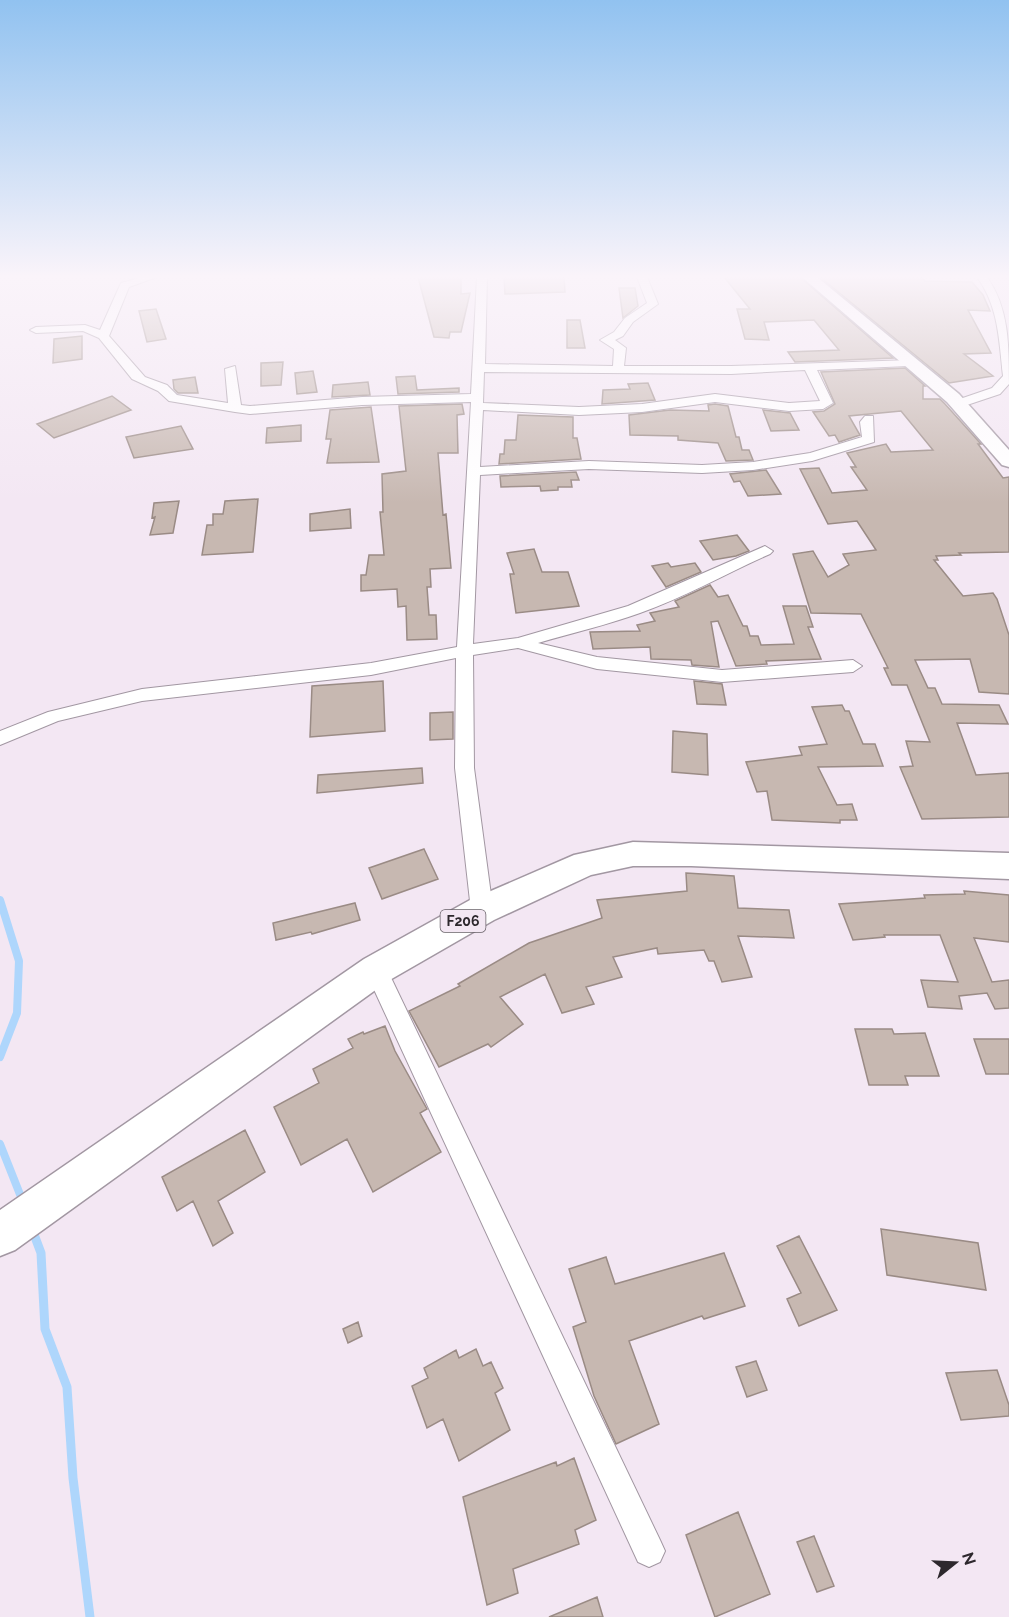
<svg xmlns="http://www.w3.org/2000/svg" width="1009" height="1617" viewBox="0 0 1009 1617" font-family="Raleway,sans-serif">
<rect width="100%" height="100%" fill="#f3e7f3"/>
<g fill="none" stroke-linecap="round" stroke-linejoin="round">
<path stroke="#aed6fc" stroke-width="8" d="M0,900L19,961L17,1013L0,1057
M0,1144L23,1202"/>
<path stroke="#aed6fc" stroke-width="9" d="M32,1229L41,1253L45,1329L67,1387L73,1478L90,1617"/>
</g>
<path fill="#c7b8b1" stroke="#9a8b85" stroke-width="1.5" d="M418,277H461V294L470,293L461,332H450L449,338L434,337Z
M504,277H564L565,292L505,294Z
M724,277H800L893,358L795,362L788,352L839,350L814,320L764,322L769,340L745,339L737,309H750Z
M820,277H921L925,281L972,282L983,295L990,311L968,310L991,353L964,354L993,376L949,383Z
M619,288H635L638,306L623,318Z
M156,309L166,339L147,342L139,311Z
M567,320H580L585,348H567Z
M82,336V359L53,363L54,339Z
M283,362L281,385L261,386V363Z
M905,368L925,386H923V399H940L945,404L981,444H978L1003,478L1009,477V552L959,553L961,555L936,556L938,560H934L963,596L993,593L997,599L1009,635V694L979,692L970,659L915,660L928,688H935L942,704L999,705L1008,724L957,723L976,775L1009,773V817L922,819L900,767L913,766L906,741L930,742L907,685H892L884,668H888L861,614L811,613L793,554L813,551L828,577L849,565L843,554L876,550L857,521L828,524L800,469L819,468L832,493L867,490L851,467H856L847,453L886,444L891,452L933,450L901,411L849,416L860,435L839,442L835,435L829,436L813,412L824,411L835,404L821,372Z
M313,371L317,392L297,394L295,373Z
M415,376L417,390L459,388V392L398,394L396,377Z
M195,377L198,393H178L174,389L173,380Z
M368,382L370,395L332,397L333,385Z
M648,383L655,400L602,404L603,390L630,389L628,384Z
M112,396L131,410L54,438L37,424Z
M462,404L464,414L457,415L458,453H438L443,515L446,514L451,568L430,569L431,587H427L429,615H436L437,639L407,640L406,606L398,607L397,589L361,591V575H366L369,555H384L380,512H383L382,474L406,471L399,406Z
M715,404L728,406L736,437H739L742,450H749L753,460L726,461L718,443L678,440V436L630,435L629,415L670,410L709,411L708,405Z
M371,407L379,462L327,463L331,439H326L330,410Z
M763,410L790,413L799,430L771,431Z
M518,415L573,417V438H577L581,459L499,464L500,454H504L505,440H516Z
M301,425V441L266,443L267,428Z
M181,426L193,449L134,458L126,437Z
M766,470L781,494L748,496L740,481L734,482L730,474Z
M576,472L579,480H571L572,487H558V490L541,491L540,486L501,487L500,476Z
M258,499L253,552L202,555L207,525H213V514H223L225,501Z
M179,501L173,533L150,535L155,517L152,518L154,503Z
M350,509L351,528L310,531V514Z
M737,535L749,551L736,556L713,560L700,541Z
M534,549L542,572H568L579,606L516,613L510,574H514L507,553Z
M668,563L671,567L695,563L701,572L666,587L652,566Z
M710,585L718,597L728,595L743,626H747L750,636H758L761,645L794,644L783,606H806L813,627H808L821,659L766,661L767,664L736,666L718,621L711,622L719,667L692,665L691,660L651,659L650,647L593,649L590,632L640,631L637,625L655,621L650,613L679,607L675,601Z
M383,681L385,731L310,737L312,686Z
M694,681L722,684L726,705L697,704Z
M842,705L845,711H849L863,744H875L883,766L818,767L837,805L852,804L857,820H840V823L772,820L767,791L757,792L746,762L802,755L799,747L827,744L812,707Z
M453,712V739L430,740V713Z
M673,731L707,734L708,775L672,772Z
M422,768L423,783L317,793L318,775Z
M424,849L438,879L382,899L369,868Z
M686,873L734,876L738,908L789,910L794,938L738,936L752,977L722,982L714,961H709L704,950L658,954L657,948L613,957L622,977L586,987L594,1004L562,1013L545,974L500,997L523,1024L491,1047L488,1044L439,1067L409,1011L460,986L458,984L529,943L602,918L597,900L687,891Z
M964,891L1009,895V942L974,938L992,982L1009,980V1008L995,1009L987,993L959,996L962,1009L928,1007L921,980L958,982L940,935H884L885,937L853,940L839,904L925,898L924,895L965,894Z
M355,903L360,920L312,934L311,932L276,940L273,923Z
M385,1026L395,1051L427,1109L420,1113L441,1152L373,1192L347,1139L301,1165L274,1107L319,1083L313,1069L353,1048L348,1039L363,1032L364,1034Z
M855,1029H892L894,1034L925,1033L939,1076H905L908,1085H869Z
M974,1039H1009V1074H986Z
M245,1130L265,1172L218,1201L233,1233L213,1246L193,1201L177,1211L162,1177Z
M881,1229L978,1243L986,1290L887,1275Z
M799,1236L837,1310L799,1326L787,1299L801,1293L777,1246Z
M724,1253L745,1306L704,1319L702,1316L629,1341L659,1424L616,1444L594,1396L573,1327L586,1322L569,1269L606,1257L615,1284Z
M358,1322L362,1336L348,1343L343,1329Z
M476,1349L483,1366L491,1362L503,1388L495,1393L510,1430L459,1461L443,1419L427,1428L412,1386L428,1378L424,1368L456,1350L459,1358Z
M756,1361L767,1390L747,1397L736,1367Z
M997,1370L1009,1405V1416L961,1420L946,1373Z
M574,1458L596,1520L575,1530L579,1544L513,1569L518,1593L487,1605L463,1497L556,1462L557,1466Z
M738,1512L770,1594L715,1617L686,1535Z
M814,1536L834,1586L817,1592L797,1542Z
M597,1597L603,1617H549Z"/>
<g fill="none" stroke-linecap="round" stroke-linejoin="round">
<defs>
<path id="minor" d="M143,277H157L129,287L109,336L145,377L167,385L177,395L228,403L225,369L235,366L241,405L250,406L362,397L471,394L477,277H487L485,364L613,366L614,349L600,340L614,332L625,318L647,303L637,277H647L658,304L633,322L623,336L615,340L626,348L624,366H731L912,360V364L908,366L817,370L833,403L823,409L789,411L715,402L642,412L579,415L483,410L480,467L589,461L702,465L753,462L810,453L862,437L860,422L865,416H873L874,442L812,461L753,470L702,473L589,469L480,475L473,644L518,638L628,606L765,546L773,551L770,554C727,573 685,597 640,613C607,625 572,633 538,643L597,657L722,670L853,660L862,666L853,672L722,682L597,669L518,648L473,655L474,768L493,910L490,916L482,919L474,916L471,910L455,768L456,658L371,675L142,701L58,721L0,745V731L48,712L142,689L371,663L457,647L471,402L362,405L250,414L235,412L169,401L158,391L132,379L99,338L83,331L36,333L30,330L36,327L85,325L100,330L121,283ZM805,370L820,401L789,403L715,394L642,404L579,407L483,403L484,372L731,374Z
M977,277H987C1009,308 1009,345 1009,384L1000,394L958,408L954,407V401L992,388L1003,376C999,341 999,307 977,277Z
M376,960L384,963L660,1540L665,1551L660,1562L649,1567L638,1562L365,970L368,963Z"/>
<path id="secondary" d="M802,277H817L959,394L1009,450V467L1002,465L947,402Z"/>
<path id="primary" d="M633,842L1009,853V879L691,866H633L591,875L494,920L388,981L15,1250L0,1256V1210L364,959L470,900L574,855Z"/>
</defs>
<use href="#minor" stroke="#a297a2" stroke-width="2"/>
<use href="#secondary" stroke="#a297a2" stroke-width="3"/>
<use href="#primary" stroke="#a297a2" stroke-width="3"/>
<use href="#minor" fill="#fff" fill-rule="evenodd"/>
<use href="#secondary" fill="#fff" fill-rule="evenodd"/>
<use href="#primary" fill="#fff" fill-rule="evenodd"/>
</g>
<linearGradient id="sky" x2="0" y2="1"><stop stop-color="#91c2f0"/><stop offset="0.55" stop-color="#faf4fa"/><stop offset="1" stop-color="#faf4fa" stop-opacity="0"/></linearGradient>
<rect width="1009" height="503" fill="url(#sky)"/>
<g text-anchor="middle" dominant-baseline="central" stroke-width="4.5" stroke-linejoin="round" paint-order="stroke">
<rect fill="#f3e7f3" stroke="#686168" stroke-width="1.5" x="440.5" y="910" width="45" height="22" rx="4.5"/>
<g font-size="14" font-weight="bold" fill="#2d282d">
<text x="463" y="921">F206</text>
</g>
</g>
<g transform="translate(955 1563) rotate(72)" stroke="#f3e7f3" stroke-width="4.5" paint-order="stroke">
<path d="M0-4.5L10 22L0 15L-10 22Z" fill="#2d282d"/>
<text y="-9" font-size="16" font-weight="bold" text-anchor="middle" fill="#2d282d">N</text>
</g>
</svg>
